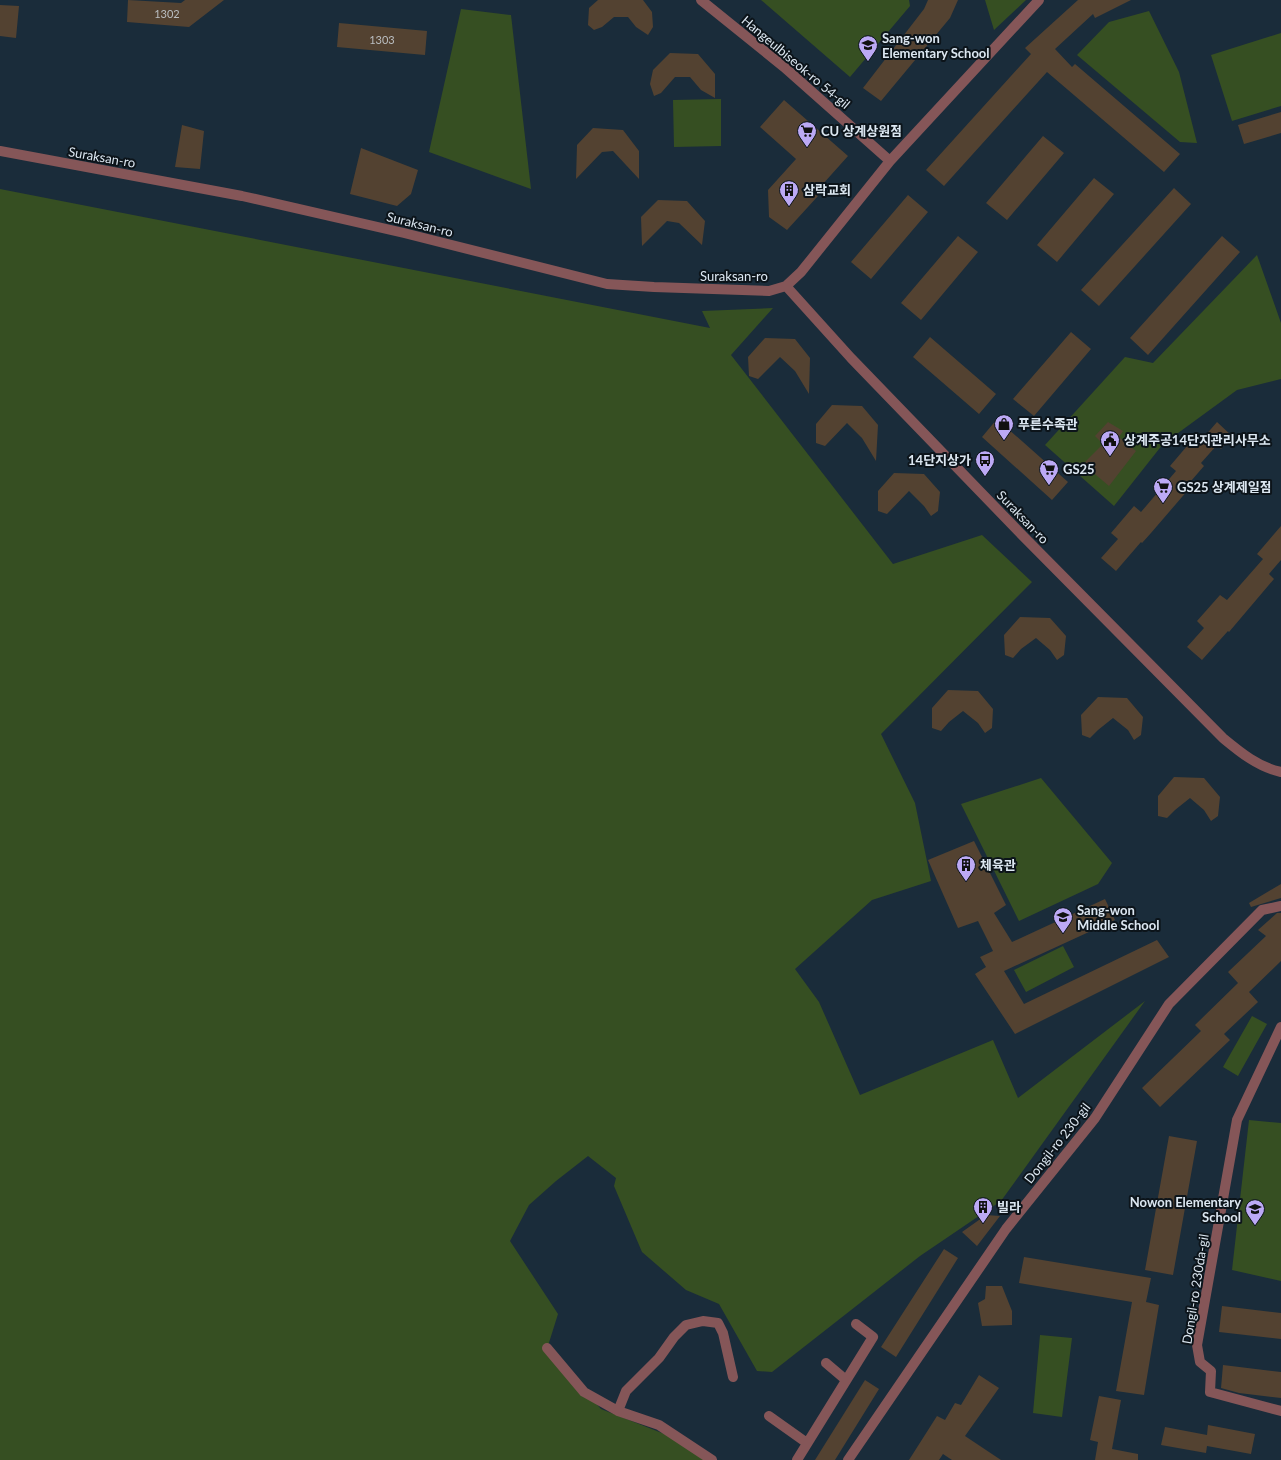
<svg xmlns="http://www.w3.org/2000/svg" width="1281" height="1460" viewBox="0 0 1281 1460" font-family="Lato,'Noto Sans KR',sans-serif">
<rect width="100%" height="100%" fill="#1a2c3a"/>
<path fill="#364f22" d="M761,0H909L910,6L850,77Z
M985,0H1026L994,30Z
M461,9L511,15L531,189L429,152Z
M1149,11L1179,72L1197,143L1180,142L1077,55L1109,22Z
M1281,33V106L1232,121L1211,55Z
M721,99V146L674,147L673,100Z
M0,189L710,328L702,311L773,308L731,355L893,564L982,535L1032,582L881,734L915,803L931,881L872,900L795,969L819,1002L860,1095L993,1040L1018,1098L1145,1001L1001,1201L920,1256L772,1372L757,1371L719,1304L686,1290L642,1252L614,1186L616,1178L588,1156L556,1181L529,1205L510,1241L558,1314L547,1349L601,1409L672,1437L704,1460H0Z
M1257,255L1281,323V379L1237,390L1163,444L1114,506L1045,445L1125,357L1153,363Z
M1041,778L1112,863L1098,884L1019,921L961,804Z
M1063,946L1074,967L1026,992L1014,970Z
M1252,1016L1267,1024L1238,1076L1223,1067Z
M1249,1120L1281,1123V1281L1232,1270Z
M1040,1335L1072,1338L1062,1417L1033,1413Z"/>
<path fill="#534231" d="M128,0L181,3L185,0H224L189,27L127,22Z
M598,0H643L652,12L653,27L648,35L636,27L628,17H614L602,27L594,30L588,25L589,8Z
M928,0H958L950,18L881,101L863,88L924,9Z
M1078,0H1131L1095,18L1093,14L1055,49L1072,67L1075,64L1180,154L1164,172L1047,72L944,186L926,170L1031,54L1025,48Z
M0,5L19,6L16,38L0,36Z
M339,23L427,31L425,55L337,47Z
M670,53L698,54L715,74V98L701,90L690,77H675L661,93L654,96L650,84L653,70Z
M784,100L848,156L814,194L818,196L787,230L769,217L768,190L796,159L760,127Z
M1281,112V133L1244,144L1238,125Z
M182,125L204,131L200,169L175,167Z
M593,128L623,130L639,151V179L613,151L602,152L576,179L577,145Z
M1043,136L1064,153L1007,220L986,203Z
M361,148L418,170L411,194L397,206L350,194Z
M1094,178L1114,194L1057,262L1037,245Z
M1174,188L1191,204L1099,306L1081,290Z
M908,195L928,212L871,279L851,262Z
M658,200L687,201L705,221L702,245L679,223L667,221L642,246L641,217Z
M958,236L978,252L921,320L901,303Z
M1222,236L1240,252L1148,355L1130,338Z
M1071,332L1091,349L1034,416L1013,399Z
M930,337L996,394L979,414L913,357Z
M765,338L795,339L810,358L809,394L795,371L780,357L758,379L749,376L748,357Z
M832,405L862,406L878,425L876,461L862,438L847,423L825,446L816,443V424Z
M997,419L1068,482L1052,500L982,437Z
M1108,422L1123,431L1119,437L1136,451L1109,486L1083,464L1103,444L1095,436Z
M1217,422L1232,436L1221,449L1217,445L1201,463L1204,466L1185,488L1188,490L1151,533L1142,543L1141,542L1116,571L1101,558L1118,539L1111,533L1134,506L1141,512L1176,471L1170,466L1193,439L1198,444Z
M894,473L924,474L940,492L938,511L931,516L924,506L909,491L887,514L878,511V491Z
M1281,526V560L1269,574L1274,579L1229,632L1228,631L1202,660L1187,647L1204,628L1197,621L1220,595L1227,600L1263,559L1257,554Z
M1020,617L1050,618L1066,636L1064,655L1057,660L1050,650L1036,638L1021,649L1013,658L1005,655L1004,635Z
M948,690L978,691L993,709L992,728L985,733L978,723L963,711L949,722L941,731L932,728V708Z
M1098,697L1127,698L1143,717L1141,735L1134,740L1128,730L1113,718L1098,730L1090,738L1082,735L1081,715Z
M1174,777L1204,778L1220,797L1218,816L1211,821L1204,810L1190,798L1175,810L1167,818L1158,816V796Z
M974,841L1006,905L994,913L1012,942L1105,899L1115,920L1004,971L1024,1004L1157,940L1169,957L1015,1034L975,974L986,967L980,957L993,951L978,921L958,928L928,860Z
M1281,884V898L1251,907L1249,903Z
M1277,913H1281V961L1249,992L1258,1002L1224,1034L1230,1040L1160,1107L1142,1088L1201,1031L1195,1025L1238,983L1228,972L1266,936L1258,930Z
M1169,1136L1197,1141L1173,1275L1145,1270Z
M986,1215L1000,1216L977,1246L962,1232Z
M944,1249L958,1258L896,1357L881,1347Z
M1024,1257L1151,1278L1146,1302L1159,1305L1144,1395L1116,1391L1132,1302L1019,1283Z
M986,1286H1002L1012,1311V1325L982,1326L978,1303L985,1299Z
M1222,1306L1281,1313V1339L1219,1332Z
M1223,1365L1281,1372V1398L1239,1393L1221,1388Z
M979,1375L999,1388L965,1436L1001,1460H952L943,1454L939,1460H909L937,1416L945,1420L955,1403L961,1405Z
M865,1380L879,1389L835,1460H815Z
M1099,1396L1121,1400L1112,1449L1138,1454V1460H1095L1098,1442L1090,1440Z
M1208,1425L1255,1434L1251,1454L1207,1446L1206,1453L1161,1445L1165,1427L1207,1435Z"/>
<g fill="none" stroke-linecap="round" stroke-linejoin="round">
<path stroke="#855658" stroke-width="10" d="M701,0L784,67L890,161
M0,151L242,196L404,233L607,284L654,287L769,291L786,286L801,272L890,161L1039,0
M786,286L851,358L1024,537L1223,738C1240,752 1258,767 1281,772
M1281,1027L1237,1120L1197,1345L1200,1362L1211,1371L1210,1392L1281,1411
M547,1348L584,1392L618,1411L659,1425L712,1460
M826,1363L846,1380
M618,1411L626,1391L659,1358L674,1337L686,1325L703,1321L718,1323L723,1333L733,1377
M769,1416L807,1443
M797,1460L873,1337L856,1324
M848,1460L1006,1229L1095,1118L1169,1004L1262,910L1281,906"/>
</g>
<defs>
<symbol id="school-pin" viewBox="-11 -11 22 30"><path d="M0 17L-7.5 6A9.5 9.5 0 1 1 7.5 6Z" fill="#bca9f5" stroke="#0c141a"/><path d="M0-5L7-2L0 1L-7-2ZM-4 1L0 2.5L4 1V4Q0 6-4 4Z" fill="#111"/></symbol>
<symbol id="supermarket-pin" viewBox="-11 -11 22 30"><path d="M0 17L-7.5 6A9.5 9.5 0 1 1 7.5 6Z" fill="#bca9f5" stroke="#0c141a"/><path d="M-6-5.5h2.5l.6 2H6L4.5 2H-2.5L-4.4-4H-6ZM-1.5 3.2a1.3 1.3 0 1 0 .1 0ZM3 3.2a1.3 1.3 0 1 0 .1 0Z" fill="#111"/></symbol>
<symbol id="building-pin" viewBox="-11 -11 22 30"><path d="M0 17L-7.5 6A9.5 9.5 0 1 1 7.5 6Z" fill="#bca9f5" stroke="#0c141a"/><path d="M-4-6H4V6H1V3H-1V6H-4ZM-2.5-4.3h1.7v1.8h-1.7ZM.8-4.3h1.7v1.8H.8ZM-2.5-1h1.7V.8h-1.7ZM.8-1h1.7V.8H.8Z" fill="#111"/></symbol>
<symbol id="shop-pin" viewBox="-11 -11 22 30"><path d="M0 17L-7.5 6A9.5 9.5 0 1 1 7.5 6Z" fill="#bca9f5" stroke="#0c141a"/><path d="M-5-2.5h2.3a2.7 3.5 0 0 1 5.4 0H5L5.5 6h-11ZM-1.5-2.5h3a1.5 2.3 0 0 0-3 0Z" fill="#111"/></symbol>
<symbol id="civic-pin" viewBox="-11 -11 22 30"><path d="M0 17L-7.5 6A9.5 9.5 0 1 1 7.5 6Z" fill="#bca9f5" stroke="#0c141a"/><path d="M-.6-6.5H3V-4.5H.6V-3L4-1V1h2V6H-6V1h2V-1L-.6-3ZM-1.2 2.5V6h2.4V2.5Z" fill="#111"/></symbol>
<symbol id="bus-pin" viewBox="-11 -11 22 30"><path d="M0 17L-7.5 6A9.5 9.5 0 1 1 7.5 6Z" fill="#bca9f5" stroke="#0c141a"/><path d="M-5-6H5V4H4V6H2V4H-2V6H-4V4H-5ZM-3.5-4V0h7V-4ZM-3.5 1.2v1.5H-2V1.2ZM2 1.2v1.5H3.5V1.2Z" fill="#111"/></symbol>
</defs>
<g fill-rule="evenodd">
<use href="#school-pin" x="857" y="34" width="22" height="30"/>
<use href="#supermarket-pin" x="796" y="120" width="22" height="30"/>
<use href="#building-pin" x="778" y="179" width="22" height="30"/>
<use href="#shop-pin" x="993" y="413" width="22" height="30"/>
<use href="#civic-pin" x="1099" y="429" width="22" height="30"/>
<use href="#bus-pin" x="974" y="449" width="22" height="30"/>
<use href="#supermarket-pin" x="1038" y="458" width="22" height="30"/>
<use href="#supermarket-pin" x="1152" y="476" width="22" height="30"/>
<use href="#building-pin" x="955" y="854" width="22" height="30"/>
<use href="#school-pin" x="1052" y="906" width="22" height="30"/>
<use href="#building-pin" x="972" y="1196" width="22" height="30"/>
<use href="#school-pin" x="1244" y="1198" width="22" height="30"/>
</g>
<g text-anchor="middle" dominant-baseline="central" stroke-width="4" stroke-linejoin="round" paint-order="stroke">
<g font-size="11" fill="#babec1">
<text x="167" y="13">1302</text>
<text x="382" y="39">1303</text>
</g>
<g font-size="13" font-weight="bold" fill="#dce7f1" stroke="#0c141a" text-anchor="start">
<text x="882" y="38">Sang-won<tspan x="882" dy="15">Elementary School</tspan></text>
<text x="821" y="131">CU 상계상원점</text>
<text x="803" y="190">삼락교회</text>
<text x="1018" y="424">푸른수족관</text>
<text x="1124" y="440">상계주공14단지관리사무소</text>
<text x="971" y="460" text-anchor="end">14단지상가</text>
<text x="1063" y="469">GS25</text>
<text x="1177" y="487">GS25 상계제일점</text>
<text x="980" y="865">체육관</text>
<text x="1077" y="910">Sang-won<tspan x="1077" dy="15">Middle School</tspan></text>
<text x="1241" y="1202" text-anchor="end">Nowon Elementary<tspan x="1241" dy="15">School</tspan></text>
<text x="997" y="1207">빌라</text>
</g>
<g font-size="13" fill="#dce7f1" stroke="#0c141a">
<text transform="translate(796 62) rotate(40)">Hangeulbiseok-ro 54-gil</text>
<text transform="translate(102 157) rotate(10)">Suraksan-ro</text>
<text transform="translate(420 224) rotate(14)">Suraksan-ro</text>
<text x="734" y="276">Suraksan-ro</text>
<text transform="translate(1023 517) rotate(46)">Suraksan-ro</text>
<text transform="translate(1057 1143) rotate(-52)">Dongil-ro 230-gil</text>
<text transform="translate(1195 1289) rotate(-81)">Dongil-ro 230da-gil</text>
</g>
</g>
</svg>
